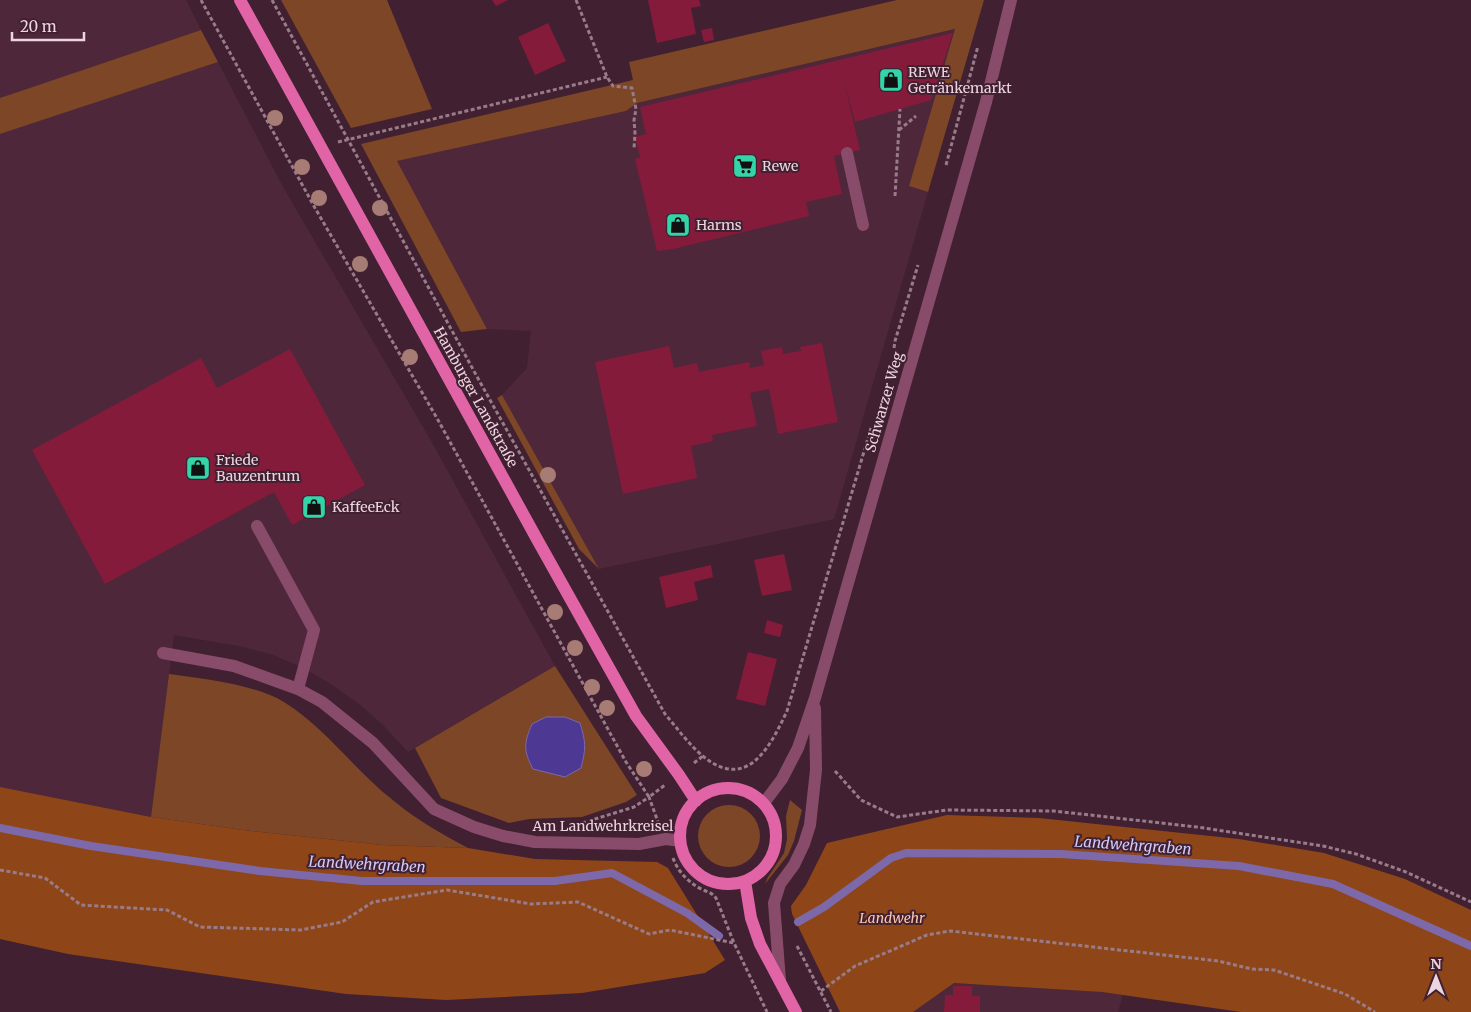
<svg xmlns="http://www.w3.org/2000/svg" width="1471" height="1012" viewBox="0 0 1471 1012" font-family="Merriweather,serif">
<rect width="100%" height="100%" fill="#412031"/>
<path fill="#4f273b" d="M0,0H186L201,30L0,98Z
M956,29L909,186L928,192L834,519L599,569L502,395L527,368L531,331L487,329L397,161L626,111L637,103Z
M218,62L282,185L430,439L555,666L408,752L382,724L359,704L331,684L301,667L273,655L244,647L174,635L151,817L0,787V134Z
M954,983L1102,992L1123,995L1118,1012H913Z"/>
<path fill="#7c4627" d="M281,0H387L432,109L351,128Z
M897,0H984L928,192L909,186L955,29L637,103L626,111L397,161L487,329L461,332L361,144L633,80L629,62Z
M201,30L218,62L0,134V98Z
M502,395L599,569L579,549L497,398Z
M555,666L637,795L626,802L582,817L529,819L509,823L441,798L415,748Z
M169,674C203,679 255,684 284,702C326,728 355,771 394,801C417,820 442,834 468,848L383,845L243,830L151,817Z
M790,800L802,810L794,841L788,855L765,884L768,877L784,853L787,839L786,816Z
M698 836a31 31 0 1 1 62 0a31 31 0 1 1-62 0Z"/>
<path fill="#8e4618" d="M0,787L151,817L243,830L383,845L468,848L535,859L657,862L668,868L725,960L705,973L582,993L446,1000L346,994L68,954L0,939Z
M947,815L1039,818L1239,839L1324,853L1405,879L1471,910V1012H1241L1102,992L954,983L913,1012H840L792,914L791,906L806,885L827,843Z"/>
<path fill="#4d3993" stroke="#7d68aa" d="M546,717H565L580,723C586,742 586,749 581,768L565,777L533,769C523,750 524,743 532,724Z"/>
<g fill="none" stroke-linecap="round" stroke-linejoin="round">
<path stroke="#7d68aa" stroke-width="8" d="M0,828L91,846L260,871L362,881H555L612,873L687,913L719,936
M798,922L824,907L891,858L906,853L1061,854L1239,866L1333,884L1471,946"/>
</g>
<path fill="#851b3a" d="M492,0H508L496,6Z
M648,0H699L701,6L691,8L696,34L657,43Z
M548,23L566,61L535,75L518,37Z
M712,28L714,40L704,42L701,30Z
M953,33L931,100L855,122L844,81L860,150L834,156L842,194L806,202L809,216L673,249L657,251L635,159L640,157L635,137L646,134L640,107Z
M822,343L838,422L778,434L769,389L750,393L757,426L712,435L713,441L691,446L697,478L623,494L595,362L669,346L674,368L697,363L699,372L749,362L750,368L764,365L761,351L782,347L783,354L801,351L800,347Z
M290,349L365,485L292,525L274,492L105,584L32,450L201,358L217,388Z
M784,554L792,590L762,596L754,560Z
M711,565L713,577L694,582L698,600L666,608L659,577Z
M767,620L783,625L780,637L764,633Z
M748,652L777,659L765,706L736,699Z
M953,986H972V996H980V1012H944L945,995H953Z"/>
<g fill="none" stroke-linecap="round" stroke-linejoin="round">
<path stroke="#987c89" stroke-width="3" stroke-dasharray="4 2.5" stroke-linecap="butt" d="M201,0L315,208L438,420L626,762L649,797L665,785
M272,0L475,373L665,714C677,728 690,746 704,757C748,792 771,745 787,711L871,428
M576,0L607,77L613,86L632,88L636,109L634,120L635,133L634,149
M899,130L916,116
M338,142L607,77
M946,165L978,46
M895,196L900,109
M894,348L895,341L918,265
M694,763L703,756
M835,771L861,800L897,817L947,810L1054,811L1197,827L1323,846L1356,854L1406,872L1471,902
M582,823L634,807L649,797L658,822
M673,858C678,872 689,883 703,890C709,892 712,893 716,898L734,943L767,1012
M0,870L45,878L81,905L167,910L200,927L301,930L342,922L373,902L447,890L531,904L578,902L649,934L670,930L734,943
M797,946L831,1012
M821,991L855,966L927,935L950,931L1218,961L1252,969L1274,970L1345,994L1375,1012"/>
<path stroke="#884c6a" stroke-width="12" d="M847,153L863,225
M257,526L314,630L298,689
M163,653L234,666L298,689L322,702L373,743L434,809L474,827L503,836L535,842L639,844L666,839L680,841
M764,803L782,779L798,748L815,698L986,102L1011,0
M780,981L774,903L780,884L794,865L804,844L810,825L816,770L815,708"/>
<path stroke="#e164a7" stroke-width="12" d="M240,0L538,541L636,716L679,775L696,801
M680 836a48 48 0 1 1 96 0a48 48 0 1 1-96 0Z
M745,881L751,918L760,944L796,1012"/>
</g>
<g fill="#a77c75">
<circle cx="275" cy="118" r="8"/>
<circle cx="302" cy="167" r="8"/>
<circle cx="319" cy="198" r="8"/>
<circle cx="380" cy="208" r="8"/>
<circle cx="360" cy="264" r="8"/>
<circle cx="410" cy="357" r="8"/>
<circle cx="548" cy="475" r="8"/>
<circle cx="555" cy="612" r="8"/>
<circle cx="575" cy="648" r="8"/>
<circle cx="592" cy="687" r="8"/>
<circle cx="607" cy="708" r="8"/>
<circle cx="644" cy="769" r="8"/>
</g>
<defs>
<symbol id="shop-square" viewBox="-11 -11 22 22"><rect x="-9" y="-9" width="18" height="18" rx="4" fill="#34d4a8" stroke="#412031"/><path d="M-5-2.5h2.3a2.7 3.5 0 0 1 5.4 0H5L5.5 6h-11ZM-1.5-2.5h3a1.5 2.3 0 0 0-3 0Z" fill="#111"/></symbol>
<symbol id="supermarket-square" viewBox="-11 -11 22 22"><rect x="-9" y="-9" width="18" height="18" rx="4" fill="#34d4a8" stroke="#412031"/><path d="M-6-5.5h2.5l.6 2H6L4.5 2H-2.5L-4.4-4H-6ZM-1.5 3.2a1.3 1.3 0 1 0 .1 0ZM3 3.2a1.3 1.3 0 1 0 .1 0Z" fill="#111"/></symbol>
</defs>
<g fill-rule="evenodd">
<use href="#shop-square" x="877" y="66" width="28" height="28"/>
<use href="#supermarket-square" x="731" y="152" width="28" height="28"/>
<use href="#shop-square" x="664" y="211" width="28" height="28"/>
<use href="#shop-square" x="184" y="454" width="28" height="28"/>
<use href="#shop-square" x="300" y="493" width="28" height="28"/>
</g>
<g text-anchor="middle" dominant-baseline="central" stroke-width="4" stroke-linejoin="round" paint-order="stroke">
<g font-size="14" fill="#ecd5df" stroke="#412031" text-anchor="start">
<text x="908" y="72">REWE<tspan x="908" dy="16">Getränkemarkt</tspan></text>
<text x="762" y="166">Rewe</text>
<text x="696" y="225">Harms</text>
<text x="216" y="460">Friede<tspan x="216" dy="16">Bauzentrum</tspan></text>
<text x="332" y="507">KaffeeEck</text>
</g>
<g font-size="14" fill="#ecd5df" stroke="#412031">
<text transform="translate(476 397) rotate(61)">Hamburger Landstraße</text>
<text transform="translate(884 402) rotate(-74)">Schwarzer Weg</text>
<text x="603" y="826">Am Landwehrkreisel</text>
</g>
<g font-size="14" font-style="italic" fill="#fbc8ad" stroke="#412031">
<text x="892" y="918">Landwehr</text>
</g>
<g font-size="15" font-style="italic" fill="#cfcbfc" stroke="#412031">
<text transform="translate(1133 845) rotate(4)">Landwehrgraben</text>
<text transform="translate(367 864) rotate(3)">Landwehrgraben</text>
</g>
</g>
<g transform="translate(1436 977)" stroke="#412031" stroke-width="4" paint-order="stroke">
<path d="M0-4L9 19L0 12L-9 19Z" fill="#ecd5df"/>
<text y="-8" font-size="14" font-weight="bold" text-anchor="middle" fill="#ecd5df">N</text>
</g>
<path d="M12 32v8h72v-8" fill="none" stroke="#ecd5df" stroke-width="2.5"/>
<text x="20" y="32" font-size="15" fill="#ecd5df" stroke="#412031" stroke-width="4" paint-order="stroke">20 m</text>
</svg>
